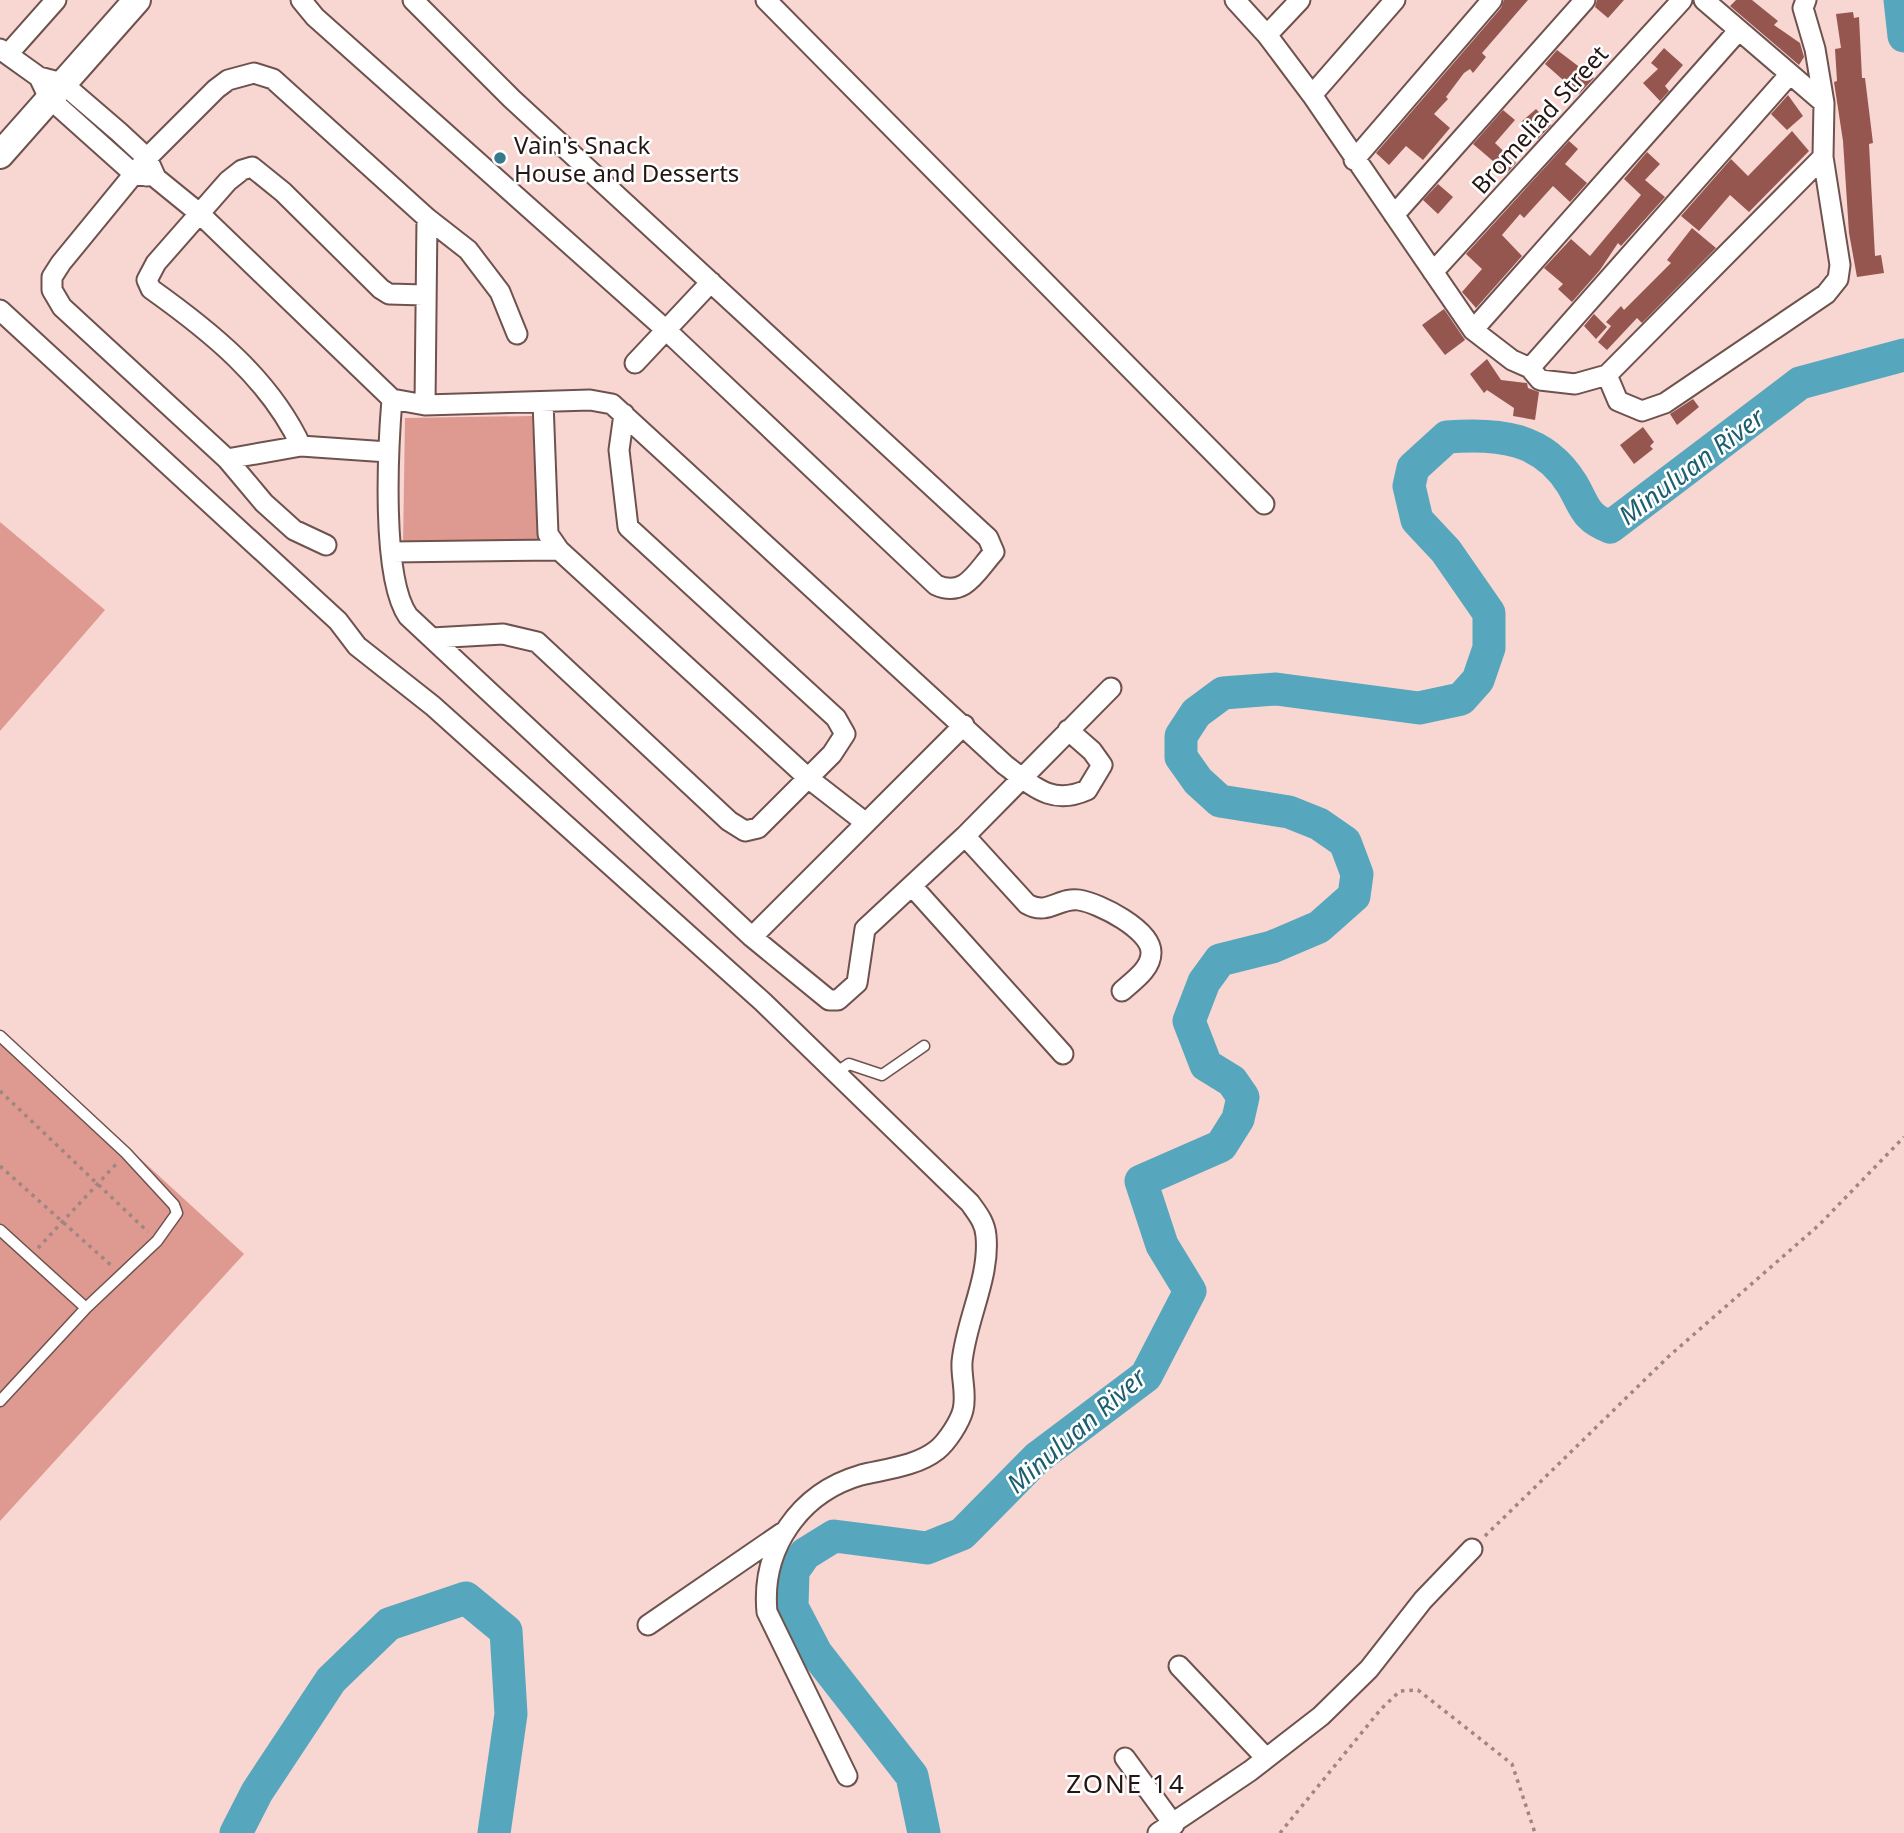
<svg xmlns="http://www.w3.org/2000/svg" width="1904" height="1833" viewBox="0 0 1904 1833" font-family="'Noto Sans',sans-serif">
<rect width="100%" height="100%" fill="#f8d6d1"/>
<path fill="#de9990" d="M532,416L539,548H403L405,418Z
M0,522L105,610L0,731Z
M0,1030L244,1254L0,1521Z"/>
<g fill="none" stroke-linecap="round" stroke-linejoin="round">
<path stroke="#56a7bd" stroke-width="33" d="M1900,0L1904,36
M236,1833L257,1792L331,1680L389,1624L466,1598L506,1631L511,1714L494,1833
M924,1833L912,1776L816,1653L792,1607L793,1571L805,1554L834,1536L927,1548L962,1534L1037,1458L1146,1376L1190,1291L1162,1245L1141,1181L1221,1146L1238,1119L1243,1097L1232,1081L1206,1065L1189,1021L1204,982L1220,960L1272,947L1319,927L1354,896L1357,874L1345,842L1319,824L1289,812L1220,801L1198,781L1181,757V736L1196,713L1223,693L1276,689L1419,708L1461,699L1478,680L1489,648V613L1446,551L1417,520L1409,486L1413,468L1447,437C1498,433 1543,437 1572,484C1585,506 1584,517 1610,527L1800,383L1904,355"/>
</g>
<path fill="#95564f" d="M1504,0H1528L1482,53L1486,57L1473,73L1470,69L1464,73L1446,97L1448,99L1434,114L1450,128L1423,160L1406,146L1389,165L1376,153L1501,8Z
M1597,0H1624L1608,18L1595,7Z
M1736,0H1752L1778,21L1774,25L1800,43L1804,57L1799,65L1730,6Z
M1853,12L1854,18L1859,17L1862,78H1865L1873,143L1869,144L1875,256L1881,255L1884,273L1857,277L1849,233L1843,141L1834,82L1837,81L1835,49L1841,48L1836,14Z
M1664,48L1683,65L1665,86L1669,91L1660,101L1643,83L1658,69L1651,63Z
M1557,50L1594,78L1579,94L1545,64Z
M1788,95L1803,116L1787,130L1771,114Z
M1536,109L1551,125L1538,139L1521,122Z
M1503,110L1515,120L1495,143L1516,163L1507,173L1473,144Z
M1792,131L1809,151L1749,212L1730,195L1699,231L1681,216L1731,159L1748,176Z
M1569,141L1578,149L1565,164L1587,183L1570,202L1553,186L1524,218L1520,214L1502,235L1522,256L1476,308L1462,292L1482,269L1466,254Z
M1647,152L1660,164L1645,180L1665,197L1621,246L1618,243L1600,270L1572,302L1558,289L1563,284L1544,268L1571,239L1590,256L1641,195L1624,179Z
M1438,184L1453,197L1438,214L1423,200Z
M1692,228L1716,248L1642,323L1637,318L1607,350L1598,342L1611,326L1606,322L1621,306L1624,310L1671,263L1667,260Z
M1444,309L1465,340L1445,355L1422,325Z
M1594,314L1607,327L1596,339L1584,326Z
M1487,359L1501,380L1527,383L1528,388L1539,392L1535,420L1513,416L1514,408L1487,390L1484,393L1470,374Z
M1693,399L1699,407L1677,425L1670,414Z
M1643,427L1654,442L1650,446L1653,449L1634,464L1620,445Z"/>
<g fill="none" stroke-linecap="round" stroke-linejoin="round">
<defs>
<path id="lane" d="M0,1036L126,1153L174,1205L177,1213L157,1241L86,1308L0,1401
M837,1072L849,1064L882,1075L924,1046
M0,1230L86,1308"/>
<path id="street" d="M301,0L315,17L666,330L936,585C965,598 976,572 994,552L988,538L512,99L413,0
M766,0L1264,504
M1235,0L1267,35L1312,95L1473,330L1512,360L1530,368L1540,380L1575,384L1607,375L1618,401L1642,411L1665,403L1826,294L1838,279L1840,265L1823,157L1824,103L1815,49L1803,8L1806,0
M1704,0L1824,103
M1267,35L1300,0
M0,49L39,77L49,98L134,174L147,176
M8,54L56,0
M39,77L62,83L119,132L147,158L156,178L199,213L392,399L425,405L590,400L612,404L1005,765C1033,786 1051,806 1087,790L1102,765L1092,751L1068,730
M1312,95L1395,0
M1354,160L1492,0
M1394,215L1585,0
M1433,272L1682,0
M0,310L338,621L357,646L433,706L763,1002L970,1203C977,1213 985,1222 986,1236C990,1278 966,1320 962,1362C961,1378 967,1394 963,1410C960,1422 947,1442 937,1450C917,1466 886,1469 861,1475C799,1493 761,1549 767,1612L847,1776
M1473,330L1739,30
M635,363L711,282
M1530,368L1790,74
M1607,375L1823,157
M392,399C388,448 381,577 408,616L752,937L829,1000H838L857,983L865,929L965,836L1111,688
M543,402L548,534L559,550L808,778L866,823
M425,405L427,218
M301,446C270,379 210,331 151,289L147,280L156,263L228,181L242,170L252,167L283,192L381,289L389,294L424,295
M227,459L301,446L388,452
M326,545L294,530L264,503L227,459L62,307L52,290V277L61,263L147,158L216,89L228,80L254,73L273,79L427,218L468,250L500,292L517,334
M392,552L559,550
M432,638L503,634L537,642L729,821L745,831L758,828L832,754L845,734L836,718L628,527L619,450L624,414
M965,836L1027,904C1048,916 1059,897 1079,900C1099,903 1152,930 1151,953C1151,969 1133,981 1122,991
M912,886L1063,1054
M752,937L964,725
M648,1625L782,1533
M1179,1666L1266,1758
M1125,1758L1174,1825
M1158,1833L1250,1771L1321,1716L1369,1669L1423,1600L1472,1549"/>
<path id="secondary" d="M0,155L137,0"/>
</defs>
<use href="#lane" stroke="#6e524e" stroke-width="13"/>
<use href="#street" stroke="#6e524e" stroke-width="23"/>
<use href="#secondary" stroke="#6e524e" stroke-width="30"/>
<path stroke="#9f8682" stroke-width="3.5" stroke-dasharray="3.5 5" stroke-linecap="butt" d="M0,1091L148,1232
M0,1166L113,1267
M38,1248L119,1161
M1485,1536L1668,1357L1819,1225L1904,1137
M1280,1833L1381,1709L1400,1691L1418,1690L1512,1764L1535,1833"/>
<use href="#lane" stroke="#fff" stroke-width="10"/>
<use href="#street" stroke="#fff" stroke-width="19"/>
<use href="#secondary" stroke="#fff" stroke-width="26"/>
</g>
<circle fill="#387a8c" stroke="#fff" stroke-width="2.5" cx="500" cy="158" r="7"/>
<g text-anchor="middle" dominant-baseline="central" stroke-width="5" stroke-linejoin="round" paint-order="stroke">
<g font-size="24" fill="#231715" stroke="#fff">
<text transform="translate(1539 119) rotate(-48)">Bromeliad Street</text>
</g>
<g font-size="24" fill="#231715" stroke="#fff" text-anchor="start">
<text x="514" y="144">Vain's Snack<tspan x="514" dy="28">House and Desserts</tspan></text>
</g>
<g font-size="26" font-style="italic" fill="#1c5e6e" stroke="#fff">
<text transform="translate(1691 466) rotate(-37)">Minuluan River</text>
<text transform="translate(1076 1430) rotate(-41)">Minuluan River</text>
</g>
<g font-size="26" letter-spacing="2" fill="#231715" stroke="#fff">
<text x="1126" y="1783">ZONE 14</text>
</g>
</g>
</svg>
